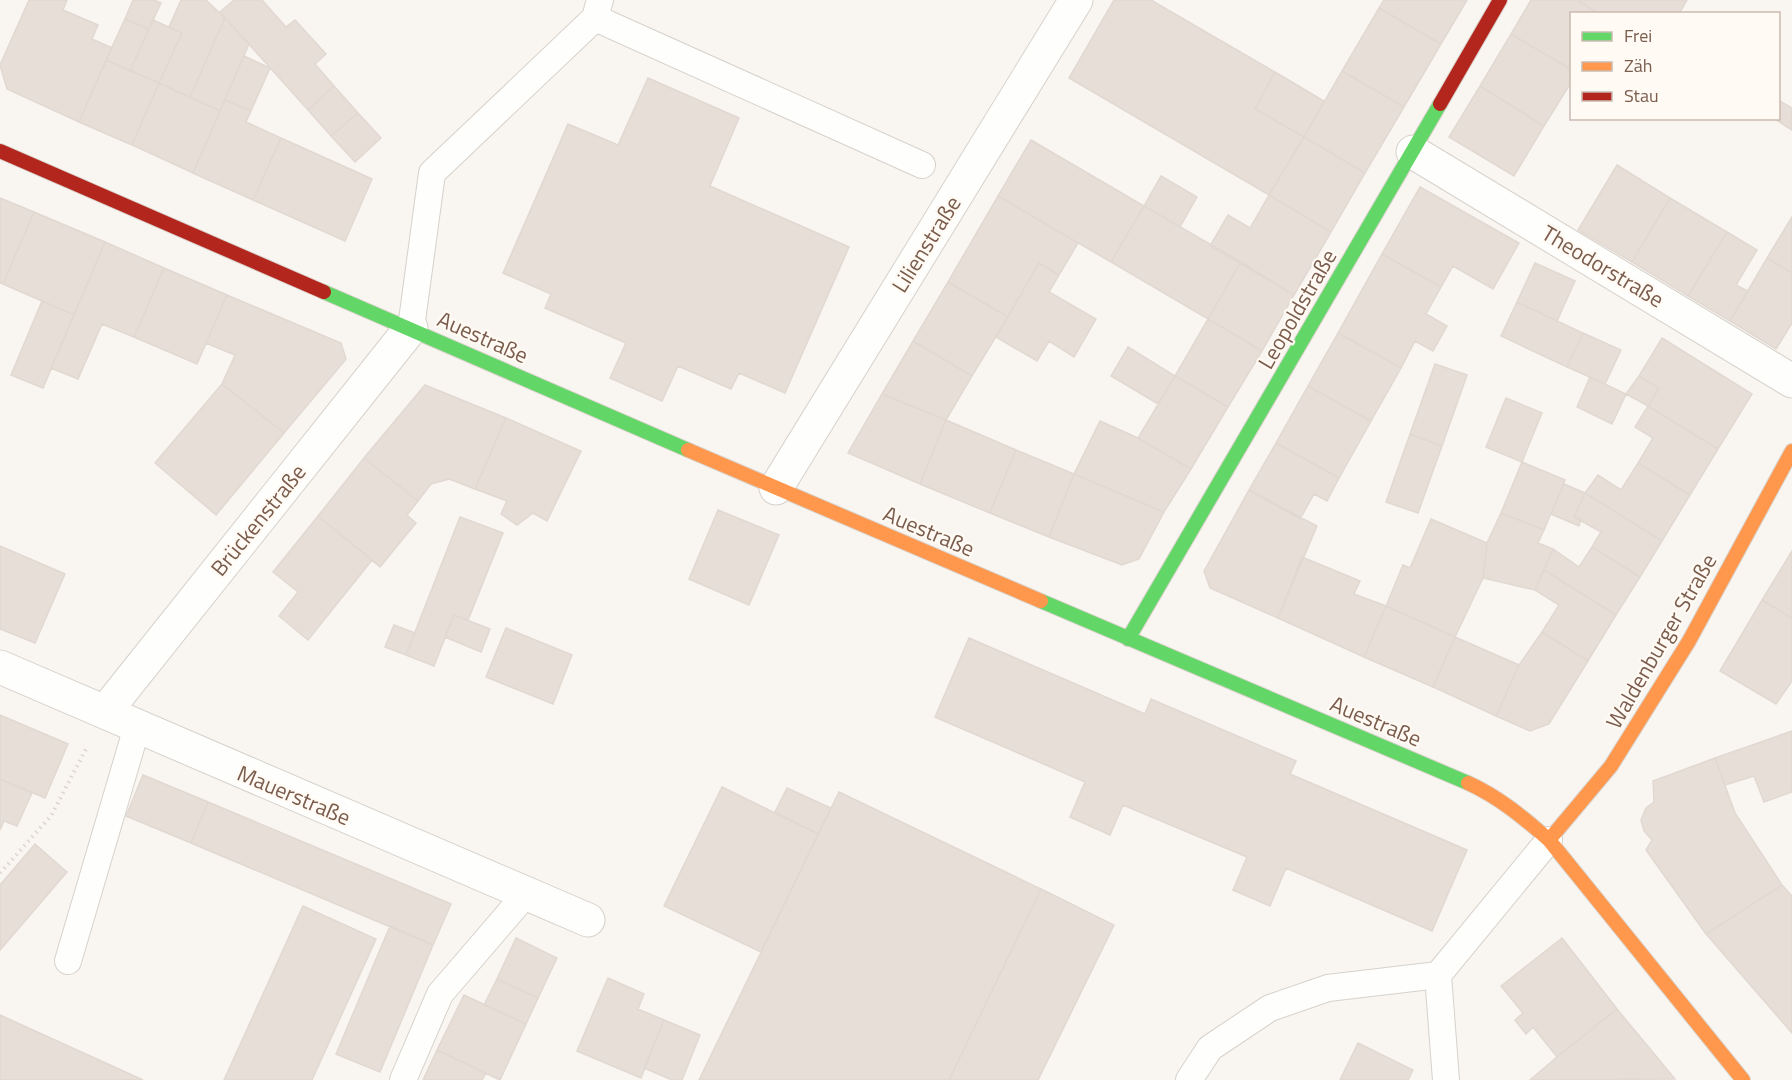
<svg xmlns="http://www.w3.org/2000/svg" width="1792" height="1080" viewBox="0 0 1792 1080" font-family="'Titillium Web',sans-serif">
<rect width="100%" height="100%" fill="#f9f5f0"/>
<path fill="#e6ded7" stroke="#e2d8d2" stroke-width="1.5" d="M29,0H67L63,10L98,25L92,39L112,48L79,122L7,89L0,65Z
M133,0H154L161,3L149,29L125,19Z
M181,0H206L225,18L190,97L159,83L182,33L169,27Z
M234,0H262L286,27L295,20L326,54L315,64L334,86L308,110L220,12Z
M1114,0H1151L1275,72L1255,109L1304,137L1269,195L1069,78Z
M1384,0H1467L1441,44L1379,8Z
M1531,0H1577L1599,14H1572V70L1511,34Z
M1577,0H1687L1679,14H1599Z
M1379,8L1441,44L1404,107L1342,71Z
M225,18L249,44L220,111L190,97Z
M125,19L149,29L130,71L106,60Z
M153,20L182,33L159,83L130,71Z
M1511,34L1572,70V81L1544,126L1480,86Z
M244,56L270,68L251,111L225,100Z
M106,60L159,83L132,145L79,122Z
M1342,71L1404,107L1365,173L1304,137Z
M1275,72L1324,101L1304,137L1255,109Z
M648,78L739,118L710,186L849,247L785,393L739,373L731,389L678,366L662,401L610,378L626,343L545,308L551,294L503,273L568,124L618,145Z
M159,83L220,111L193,173L132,145Z
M334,86L358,113L331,136L308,110Z
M1480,86L1544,126L1514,176L1449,137Z
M225,100L251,111L246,122L281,138L253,200L193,173Z
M1778,100L1792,108V130L1773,118H1778Z
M358,113L381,138L355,162L331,136Z
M1304,137L1365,173L1331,232L1269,195Z
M281,138L372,179L345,241L253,200Z
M1031,140L1144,206L1111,262L998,196Z
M1617,165L1670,198L1632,262L1578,230Z
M1161,176L1197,197L1180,227L1144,206Z
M1420,187L1519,243L1493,289L1453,266L1441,287L1382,254Z
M1269,195L1331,232L1294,295L1210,246L1228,215L1250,228Z
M998,196L1078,243L1059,275L1039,263L1008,317L948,282Z
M0,198L34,212L3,284L0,283Z
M1670,198L1727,232L1688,296L1632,262Z
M1144,206L1241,262L1208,319L1111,262Z
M34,212L105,242L74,315L3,284Z
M1792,217V273L1767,258Z
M1727,232L1757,250L1736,285L1748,291L1730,321L1688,296Z
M105,242L164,268L134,337L102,324L78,379L51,368Z
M1382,254L1441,287L1426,314L1447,326L1433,351L1415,341L1401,368L1338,333Z
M1767,258L1792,273V323L1776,349L1730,321Z
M1241,262L1294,295L1262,351L1208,319Z
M1039,263L1059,275L1049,292L1096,319L1074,357L1049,341L1037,361L996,337Z
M1535,263L1575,281L1557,321L1517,302Z
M164,268L227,295L197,364L134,337Z
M948,282L1008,317L972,376L913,341Z
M227,295L341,343L346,359L284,433L222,384L235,355L206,343Z
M42,301L74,315L43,388L11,375Z
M1517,302L1583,333L1567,367L1501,336Z
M1208,319L1262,351L1228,407L1175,376Z
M1338,333L1401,368L1371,421L1308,386Z
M1583,333L1621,350L1605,384L1567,367Z
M1662,338L1752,394L1718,449L1648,406L1659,388L1639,376Z
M913,341L972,376L946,420L882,394Z
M1128,347L1175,376L1158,404L1111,376Z
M1435,364L1467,375L1442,446L1410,434Z
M1175,376L1228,407L1191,469L1138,438Z
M1639,376L1659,388L1648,406L1626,394Z
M1590,377L1626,394L1612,424L1577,407Z
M222,384L284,433L216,515L155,463Z
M425,385L506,418L475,489L449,479L431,484L418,501L364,458Z
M1308,386L1371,421L1339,478L1276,443Z
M882,394L946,420L920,484L848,453Z
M1506,398L1542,413L1522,462L1486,447Z
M1648,406L1718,449L1690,495L1638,463L1653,438L1635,427Z
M506,418L581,451L547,521L533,513L517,525L501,514L507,501L475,489Z
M946,420L1016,450L990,513L920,484Z
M1100,421L1138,438L1191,469L1164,512L1074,474Z
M1410,434L1442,446L1418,513L1386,502Z
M1276,443L1339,478L1327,501L1314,494L1300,519L1249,490Z
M1016,450L1074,474L1049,537L990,513Z
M364,458L418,501L407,515L416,523L380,567L318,516Z
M1522,462L1565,480L1544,530L1501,513Z
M1638,463L1690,495L1662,541L1585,493L1598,475L1621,490Z
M1074,474L1164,512L1139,559L1122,565L1049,537Z
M1564,484L1585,493L1574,517L1581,519L1579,526L1551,514Z
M1249,490L1317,526L1278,618L1210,588L1204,571Z
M1585,493L1662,541L1640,577L1592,547L1601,532L1574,517Z
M718,510L779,535L749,605L689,579Z
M1501,513L1544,530L1538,543L1553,549L1535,590L1483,578L1487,543Z
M318,516L372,560L308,640L279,616L298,592L273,572Z
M460,517L503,533L468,620L454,615L434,666L406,655Z
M1431,519L1487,543L1483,578L1455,637L1386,606L1403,565L1410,568Z
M0,546L65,574L35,643L0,629Z
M1592,547L1640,577L1616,615L1544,570L1553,549L1579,567Z
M1792,551V618L1762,600Z
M1302,557L1360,581L1354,594L1386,606L1364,657L1278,618Z
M1544,570L1616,615L1588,661L1542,632L1559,605L1535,590Z
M1762,600L1792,618V681L1776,704L1720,671Z
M1386,606L1455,637L1433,687L1364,657Z
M454,615L490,629L481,652L445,637Z
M394,625L415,633L406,655L385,647Z
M506,628L572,655L553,704L486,677Z
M1542,632L1588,661L1549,724L1530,731L1496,716L1519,665Z
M1455,637L1519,665L1496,716L1433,687Z
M969,638L1145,714L1151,699L1296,761L1290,774L1467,850L1432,931L1286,868L1270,906L1233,890L1247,857L1123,805L1110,835L1070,817L1085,782L935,717Z
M0,715L68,744L45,798L0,779Z
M1792,731V792L1764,802L1754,776L1725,785L1715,758Z
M1715,758L1735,813L1782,885L1706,934L1646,850L1652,840L1644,831L1641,820L1646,808L1654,802L1653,781Z
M143,775L208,802L191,843L126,816Z
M0,779L32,793L17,826L4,821L0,830Z
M722,787L818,834L761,952L664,906Z
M787,788L831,808L818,834L775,812Z
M839,792L1041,889L949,1080H699Z
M208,802L451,904L433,945L191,843Z
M35,844L67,872L0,950V885Z
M1782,885L1792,896V1033L1706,934Z
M1041,889L1114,925L1038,1080H949Z
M303,906L376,939L312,1080H224Z
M390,926L433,945L380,1072L336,1054Z
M516,938L557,958L538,998L497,979Z
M1562,938L1617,1009L1557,1057L1533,1027L1526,1034L1515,1020L1523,1013L1501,986Z
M608,978L644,994L638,1009L664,1020L641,1078L577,1051Z
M497,979L538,998L526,1024L484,1005Z
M464,995L526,1024L500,1080L437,1050Z
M1617,1009L1675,1079L1530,1080L1557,1057Z
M0,1015L143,1080H0Z
M664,1020L700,1035L682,1080H672L644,1068Z
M1358,1043L1413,1070L1408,1080H1340Z
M437,1050L486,1073L482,1080H423Z"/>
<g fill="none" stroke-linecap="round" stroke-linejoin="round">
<defs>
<path id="lane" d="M595,18L922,165
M411,328L432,173L595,18L600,0
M68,961L137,727
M403,1080L440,994L525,895
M1189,1080L1210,1048L1270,1008L1328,988L1438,975
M1446,1080L1438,975L1549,840"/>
<path id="street" d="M1413,152L1792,381
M776,488L1076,0
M0,667L588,920
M105,712L411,328"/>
<path id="fast" d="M324,292L688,450
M1041,601L1468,783
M1128,639L1440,104"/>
<path id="slow" d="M688,450L1041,601
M1468,783C1499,797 1524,818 1549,840L1743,1080
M1549,840L1611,766L1689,641L1792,451"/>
<path id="jam" d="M1440,104L1500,0
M0,151L324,292"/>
</defs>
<use href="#lane" stroke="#d7d1cb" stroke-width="28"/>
<use href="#street" stroke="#d7d1cb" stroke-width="35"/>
<use href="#fast" stroke="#d9d2cb" stroke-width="16"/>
<use href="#slow" stroke="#d9d2cb" stroke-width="16"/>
<use href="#jam" stroke="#d9d2cb" stroke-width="16"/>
<path stroke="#dcd5d0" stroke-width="4" stroke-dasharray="1.5 4.5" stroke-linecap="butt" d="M0,873L51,816L86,749"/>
<use href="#lane" stroke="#fefefd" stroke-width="26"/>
<use href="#street" stroke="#fefefd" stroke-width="33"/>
<use href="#fast" stroke="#63d668" stroke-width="14"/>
<use href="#slow" stroke="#ff974d" stroke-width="14"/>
<use href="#jam" stroke="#b3261e" stroke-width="14"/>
</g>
<g text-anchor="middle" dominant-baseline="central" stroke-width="4.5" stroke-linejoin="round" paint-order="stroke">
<g font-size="22" fill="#7a5c4d" stroke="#fffaf3">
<text transform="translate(926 244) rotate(-58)">Lilienstraße</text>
<text transform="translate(1603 266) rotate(31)">Theodorstraße</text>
<text transform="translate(1297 309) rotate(-60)">Leopoldstraße</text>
<text transform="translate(483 337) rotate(24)">Auestraße</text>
<text transform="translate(258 520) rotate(-51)">Brückenstraße</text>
<text transform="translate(929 531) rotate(23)">Auestraße</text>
<text transform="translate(1661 641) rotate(-60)">Waldenburger Straße</text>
<text transform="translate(1376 721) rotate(23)">Auestraße</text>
<text transform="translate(294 795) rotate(23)">Mauerstraße</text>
</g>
</g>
<rect x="1570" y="12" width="210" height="108" fill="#fffaf3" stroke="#cabbb1" stroke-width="1.5"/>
<rect x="1582" y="32" width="30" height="9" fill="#63d668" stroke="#cabbb1" stroke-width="1.5"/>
<text x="1624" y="42" font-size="18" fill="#7a5c4d">Frei</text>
<rect x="1582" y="62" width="30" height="9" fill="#ff974d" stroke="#cabbb1" stroke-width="1.5"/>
<text x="1624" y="72" font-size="18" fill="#7a5c4d">Zäh</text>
<rect x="1582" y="92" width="30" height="9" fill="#b3261e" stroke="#cabbb1" stroke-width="1.5"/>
<text x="1624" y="102" font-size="18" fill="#7a5c4d">Stau</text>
</svg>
